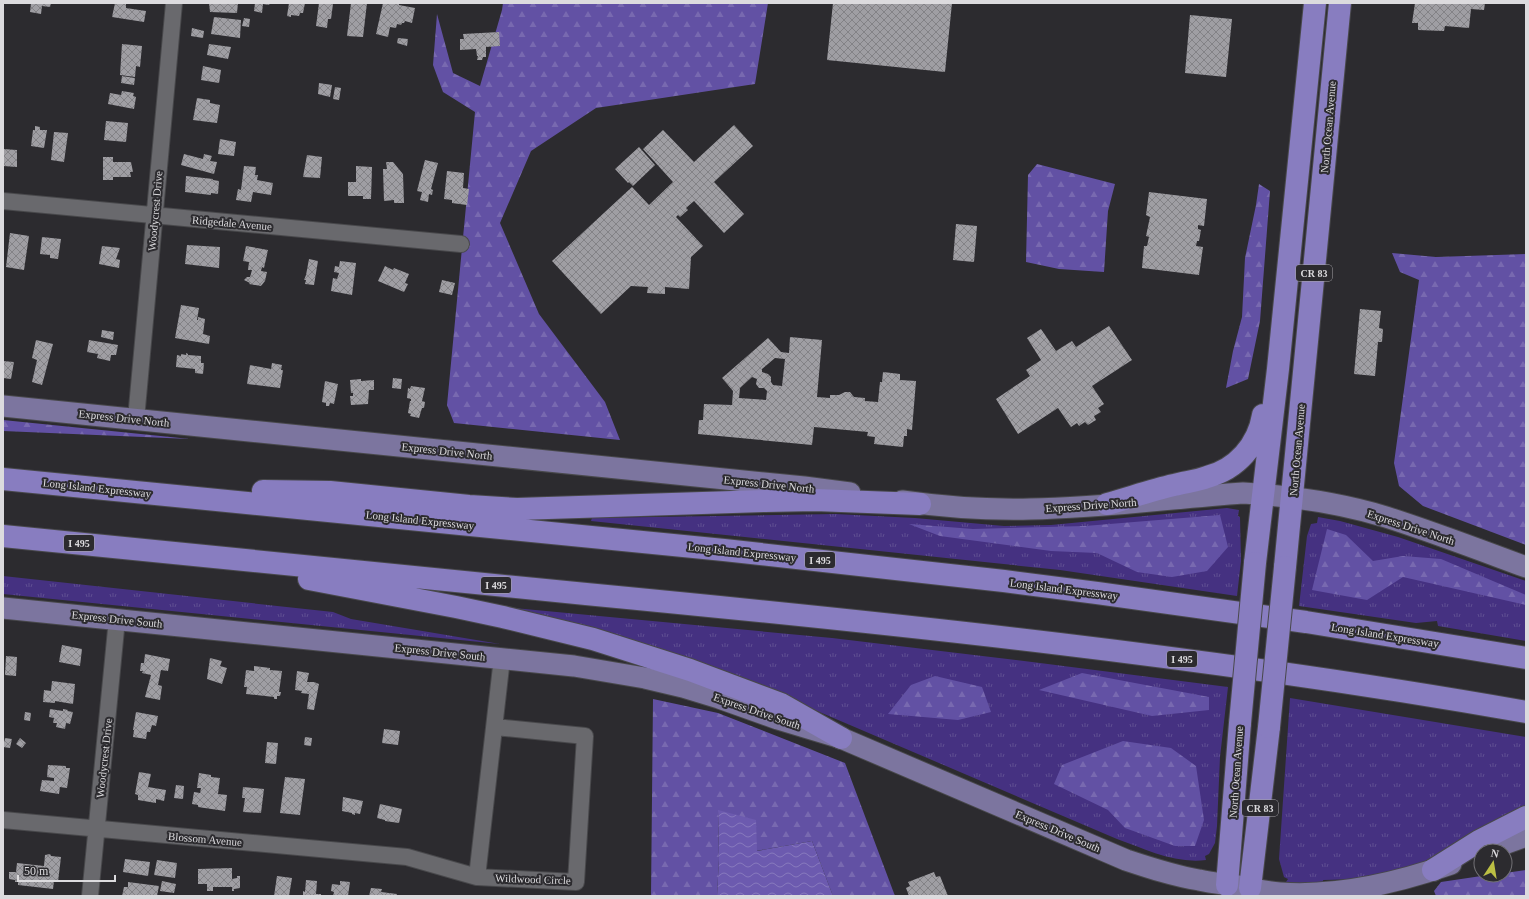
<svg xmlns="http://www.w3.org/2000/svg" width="1529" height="899" viewBox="0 0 1529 899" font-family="Georgia,serif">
<defs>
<pattern id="grass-tufts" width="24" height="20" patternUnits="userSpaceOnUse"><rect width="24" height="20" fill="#453181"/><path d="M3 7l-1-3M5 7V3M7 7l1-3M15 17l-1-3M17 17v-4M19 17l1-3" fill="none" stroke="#5f4e92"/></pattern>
<pattern id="forest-firs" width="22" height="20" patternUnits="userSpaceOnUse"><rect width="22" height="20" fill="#6251a4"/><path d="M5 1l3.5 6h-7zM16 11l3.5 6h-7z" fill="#7869b0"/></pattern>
<pattern id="water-waves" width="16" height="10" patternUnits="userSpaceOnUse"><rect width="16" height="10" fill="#6c5aaf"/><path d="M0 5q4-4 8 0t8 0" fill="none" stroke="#8779bd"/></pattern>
<pattern id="building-cross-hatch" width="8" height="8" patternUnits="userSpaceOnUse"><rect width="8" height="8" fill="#9f9ea3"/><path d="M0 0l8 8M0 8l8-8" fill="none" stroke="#838286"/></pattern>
</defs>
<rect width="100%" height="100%" fill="#2c2b2f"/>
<path fill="url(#grass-tufts)" d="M1227,508L1239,510L1238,516L1240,517L1241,561L1237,596L1060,570L591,521L592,518L835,514L915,518L1004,526L1051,525Z
M1318,517L1340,521L1398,537L1526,581V641L1438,626L1437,621L1416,623L1299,606L1307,536L1311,524L1317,523Z
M3,576L333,612L351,619L500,644L3,594Z
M514,608L832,638L1040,663L1228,687L1220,757L1217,826L1215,843L1209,854L1205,856L1206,860C1175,864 1145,849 1117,839L782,696L515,612Z
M1290,698L1526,737V813L1430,862L1361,879L1323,880L1324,886L1301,885L1286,882L1288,879L1284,877L1279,859Z"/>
<path fill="url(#forest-firs)" d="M503,3H768L755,84L596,108L531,151L500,223L539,314L605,402L620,440L454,423L447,405L475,112L443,92L433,65L437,14L453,73L480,86L502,10Z
M1037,164L1115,184L1108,211L1104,272L1059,269L1026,262L1028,175Z
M1259,184L1270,191L1260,321L1248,379L1226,388L1233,351L1242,317L1245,258L1256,205Z
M1392,253L1436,257L1526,254V545L1423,506L1399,486L1394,463L1419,280L1400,272Z
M3,420L190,439L3,431Z
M1220,515L1228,547L1207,571L1172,577L1137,572L1097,553L1051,551L940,536L909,524L973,529L1085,526Z
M1327,529L1346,535L1373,561L1403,556L1441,559L1526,595V605L1403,577L1367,600L1312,590Z
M1082,673L1209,697V710L1152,716L1039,690Z
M935,676L982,687L991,712L958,720L888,714L911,685Z
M653,699L718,713L845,763L895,896H833L812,841L756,851L718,811L719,859L717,896H651Z
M1123,741L1171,748L1196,766L1204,820L1195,846H1175L1125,828L1108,810L1054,784L1062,765Z
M1526,870V896H1436L1434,891L1441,882L1488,875H1505V873Z"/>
<path fill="url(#water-waves)" d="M718,810L756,820L757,851L812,841L833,896H717L719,859Z"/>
<path fill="url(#building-cross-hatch)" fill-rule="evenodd" d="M31,3H51L50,7L42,6L41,14L30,12Z
M115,3H126V8L146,11L144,22L112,17Z
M209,3H238L237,13L210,12Z
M255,3H270L269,5L263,4L262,13L254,11Z
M289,3H305L303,13H300L299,16L291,15V17L287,16Z
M319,3L333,4L331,19H328L327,28L316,26Z
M351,3H367L363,37L347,36Z
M383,3L389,4L390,3H399V5L415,8L412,23L405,21L404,23H402L401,25L397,24L396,28L390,27L388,37L376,34Z
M833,3H952L945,72L827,60Z
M1415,3H1485L1484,10L1471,9L1469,28L1445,26L1444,31L1418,30V23H1412Z
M1190,15L1232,19L1226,77L1185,73Z
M214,17L241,20L240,38L211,34Z
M244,18L250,19L249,27L242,26Z
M192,28L204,31L203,38L191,36Z
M499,32L500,46L486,47V57H483L482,60H477L478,56H477L476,49L460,50V39H464L463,34Z
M398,38L408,39L407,46L397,43Z
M122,44L142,46L140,67L136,66L135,77L120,75Z
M209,44L231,47L228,59L207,55Z
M203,66L221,70L219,83L201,80Z
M122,76L135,78L134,85L121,83Z
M319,83L332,85L330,97L318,94Z
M335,87L341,88L339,100L333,99Z
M122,91L134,93L133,96L136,97L134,109L108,104L110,93L121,95Z
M197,98L210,100V103L220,105L217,123L193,120Z
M106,121L128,123L126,142L104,140Z
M734,125L753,146L714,182L744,214L724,233L694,201L686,208L688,210L680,217L678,215L676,217L703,246L691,257L689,289L665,287V294L647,293L648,287L631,286L601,314L552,261L632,187L649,205L673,182L643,149L663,130L694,162Z
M35,126L40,127V130H47L44,148L31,146L33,130H35Z
M54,132L68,133L64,162L51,160Z
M220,139L236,142L234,156L218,154Z
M639,147L655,165L633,186L629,182L628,183L615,169Z
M3,149L17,150V167L3,166Z
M184,154L203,159L204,154L212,156L210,161L217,162L214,174L181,165Z
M307,155L322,157L320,178L303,177Z
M103,157H113V162H131L133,172H130L131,177H113V180H103Z
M425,160L438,163L431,189L433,190L432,195L429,194L428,202L420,200L422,192L417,191Z
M386,162H393L403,174L404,203H394V200L384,201L383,169H387Z
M244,166L256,167L255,175H258L257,180L273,183L271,195L253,192L251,202L236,200L238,189L241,190Z
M356,166L372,167L371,199H363V196H348V182H356Z
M447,171L464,173L463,188L469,189L467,205L452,203V200L444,199Z
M186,176L213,179V180L219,181L218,194L211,193V195L185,192Z
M1149,192L1207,199L1204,226L1198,225V229L1201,230L1199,241H1197L1196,246L1203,247L1199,275L1142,268L1144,246H1147L1149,237L1146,236L1150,217L1146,215Z
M956,224L977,226L974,262L953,260Z
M10,233L29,236L24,270L6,267Z
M42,237L61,239L58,259L50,258V255L40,254Z
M187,245L220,247L219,268L185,264Z
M102,246L120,248L116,259L120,260L119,268L99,264Z
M246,246L268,250L264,268L262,267L261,271L267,272L265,281L261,286L249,284L250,283L244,280L247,277H250L252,270H248L249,262L243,261Z
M309,259L318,261L314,285L305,284L306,280H304L306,275Z
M340,261L356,263L352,295L331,291L333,278L337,279L339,273L334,272L335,266L339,267Z
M385,266L393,270L394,268L409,274L405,283L408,284L404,292L378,281Z
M442,280L455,283L452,295L439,292Z
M181,305L199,308L197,320H198V317L205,319L203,334L210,336L209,344L175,338Z
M1360,309L1381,311L1379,328L1383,329L1382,342H1378L1375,376L1354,374Z
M1109,326L1132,360L1092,386L1104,404L1098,408L1101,412L1094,416L1096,420L1088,425L1085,422L1079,426L1077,423L1071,427L1058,408L1018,434L996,399L1030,376L1026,370L1041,360L1027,338L1041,329L1056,351L1072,341L1076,347Z
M102,330L114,332L113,340L101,337Z
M790,337L822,340L817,397L830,398V395H839L845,392H850L854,397L865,398V401L878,402L880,382H882L883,372L900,374V380L916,381L912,430L907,429V436H904L903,447L874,444L875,437L867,436L868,432L814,427L812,445L698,434L699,420H703L704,404L732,405L733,391L722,378L768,338L781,352L789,353ZM775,358L785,359L782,386L773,385L771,382V377L768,374L762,372V369ZM752,377L757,379L756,384L759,388H764L767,391L766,400L739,398L740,388Z
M36,340L53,344L42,385L32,382L37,360L32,358Z
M89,340L118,345L116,355H111L110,361L97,358L98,354L87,352Z
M186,353L188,354V355L201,356V363H204L203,374L195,373V369L176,367L177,355L181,356V354L186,355Z
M3,361L14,362L11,379L3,378Z
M272,363L282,365L281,370H283L280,388L247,384L250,365L271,369Z
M393,378L402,379L401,389L392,388Z
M361,379V381L374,380V390H369L368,404L351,405L350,396H353V393H351L350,380Z
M325,381L338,384L334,404L330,403L329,406H326V403L322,402Z
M411,386L425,388L422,401L425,402L424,408H422L419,418L410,416L411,414L408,413L410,401H411V399L407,398L408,388L410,389Z
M62,645L82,649L80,666L59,662Z
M145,654L170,659L168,671L161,670L158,685L162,686L160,700L145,697L151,675L142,673L143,671H140L141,663H144Z
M6,656L17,657L16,676L5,675Z
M210,658L222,661L220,666L227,668L222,684L207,679Z
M254,666L270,668V670L282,671L279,692H281L280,696H277V699H274V697L246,694L247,687H244L246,670L254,671Z
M297,671L309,673L307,682H314L319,684L314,710L307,709L309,694L301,693L302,691L295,690Z
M52,681L75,684L73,704L55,701V703L43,702L44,690L51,691Z
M50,709L63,711V709L68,710L67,711L73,712L70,724L66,723L65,729L56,727L57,723H53L54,718L49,717Z
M25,712L31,713L30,721L24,720Z
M136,712L158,716L156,726L152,725L150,732H147L146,739L133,737L134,730H133Z
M384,729L400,731L398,745L382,743Z
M305,737L312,738L311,746L304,745Z
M5,738L12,739L10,748L3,747Z
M20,738L26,743L22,748L16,744Z
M267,742L278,743L276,764L265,763Z
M48,765L66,766V768H70L67,788L60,787L59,794L40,791L42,780L54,781V778L47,777Z
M139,772L151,774L148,787L166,790L164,801L156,799V803L138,800V795L135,794Z
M199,773L211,775V777L220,778L218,794L227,795L225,811L198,807V805L192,804L194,792L200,793L201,788H197Z
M285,777L305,779L300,815L280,813Z
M176,785L184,786L183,799L174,798Z
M243,787L264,789L261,813L243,812L245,798H242Z
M343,797L363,801L360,814L355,813V815L352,814V813L342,811Z
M380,804L402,809L399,823L385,821V820L377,818Z
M50,854L51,856L61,857L58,882L54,881L53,889L18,885V882H15V880L9,879V872H16L17,863L44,866L45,855Z
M125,859L150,862L148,876L123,872Z
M157,860L177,863L175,878L154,875Z
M232,868V879L237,878V876H240V888L234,889V891H232V887H213V891H207V884H198V869Z
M934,872L936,877L940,876L948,896H909L906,888L910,886L908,882Z
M277,876L292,878L289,896H274Z
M306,880L317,881L316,894H321V896H303V891L305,892Z
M162,881L176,884L174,893L160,891Z
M340,881L350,882L348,896H333L334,892L331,891L332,884L340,885Z
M128,882L159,886L157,896H122L124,887H128Z
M371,888L382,889L381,892L397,894L396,896H369Z"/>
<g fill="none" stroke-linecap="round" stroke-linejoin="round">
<defs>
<path id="minor" d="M3,201L461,244
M136,419L174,3
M495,727L585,736L576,882L477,877L502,658
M3,820L407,857L477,877
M90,896L117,619"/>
<path id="major" d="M3,406L804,487L850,493
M902,501C944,507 988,510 1030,509C1101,508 1172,498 1243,493C1291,496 1340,503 1386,517C1433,532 1480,550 1526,567
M3,608L574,666L645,678L683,687L719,698L778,719L841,738L1126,860C1150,868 1174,876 1199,880C1212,883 1225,884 1238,886C1252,889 1266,892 1280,893C1338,897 1397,883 1451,864
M1485,851L1526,836"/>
<path id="highway" d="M3,479L724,550L1004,581L1097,593L1306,622L1526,658
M263,491L330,492L469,506L517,509L765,501L815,500L920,504
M1107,504C1129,498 1152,490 1174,485C1185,482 1197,481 1207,477C1237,469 1258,445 1263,415
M3,536C197,555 391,575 586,594C900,624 1215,657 1526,712
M1255,563L1278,369L1315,3
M1285,567L1340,3
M309,579L456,607L503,617L593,639L690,670L781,704L841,738
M1433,870L1479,841L1526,817
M1227,885L1240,723
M1250,888L1269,727"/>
</defs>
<use href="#minor" stroke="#48484b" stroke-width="18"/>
<use href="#major" stroke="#48484b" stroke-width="23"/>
<use href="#highway" stroke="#48484b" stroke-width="24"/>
<use href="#minor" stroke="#69696d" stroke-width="16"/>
<use href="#major" stroke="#7c759f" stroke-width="21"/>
<use href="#highway" stroke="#887dc0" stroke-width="22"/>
<defs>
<path id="highway-bridge" d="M1240,723L1255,563
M1269,727L1285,567"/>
</defs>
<use href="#highway-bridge" stroke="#48484b" stroke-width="24" stroke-linecap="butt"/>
<use href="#highway-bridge" stroke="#887dc0" stroke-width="22"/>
</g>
<g text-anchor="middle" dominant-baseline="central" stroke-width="4" stroke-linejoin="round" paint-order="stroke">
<g fill="#2c2b2f" stroke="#a7a6aa" stroke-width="1">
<rect x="1296" y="265" width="36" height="16" rx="3"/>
<rect x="64" y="535" width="30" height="16" rx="3"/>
<rect x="805" y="552" width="30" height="16" rx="3"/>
<rect x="481" y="577" width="30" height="16" rx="3"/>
<rect x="1167" y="651" width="30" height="16" rx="3"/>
<rect x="1242" y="800" width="36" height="16" rx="3"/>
</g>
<g font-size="10" font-weight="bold" fill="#dcdbde">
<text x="1314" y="273">CR 83</text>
<text x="79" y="543">I 495</text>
<text x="820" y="560">I 495</text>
<text x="496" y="585">I 495</text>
<text x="1182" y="659">I 495</text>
<text x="1260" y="808">CR 83</text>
</g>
<g font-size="11" fill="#dcdbde" stroke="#2c2b2f">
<text transform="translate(1328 127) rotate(-85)">North Ocean Avenue</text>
<text transform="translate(155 211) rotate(-85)">Woodycrest Drive</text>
<text transform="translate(232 223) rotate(5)">Ridgedale Avenue</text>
<text transform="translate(124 418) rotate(6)">Express Drive North</text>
<text transform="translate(1297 450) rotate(-85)">North Ocean Avenue</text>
<text transform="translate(447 451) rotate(6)">Express Drive North</text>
<text transform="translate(769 484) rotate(6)">Express Drive North</text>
<text transform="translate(97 488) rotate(6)">Long Island Expressway</text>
<text transform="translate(1091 505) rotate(-4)">Express Drive North</text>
<text transform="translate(420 520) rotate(6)">Long Island Expressway</text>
<text transform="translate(1411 527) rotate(18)">Express Drive North</text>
<text transform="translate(742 552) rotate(6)">Long Island Expressway</text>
<text transform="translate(1064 589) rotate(7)">Long Island Expressway</text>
<text transform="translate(117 619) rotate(6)">Express Drive South</text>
<text transform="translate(1385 635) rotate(9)">Long Island Expressway</text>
<text transform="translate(440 652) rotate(6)">Express Drive South</text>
<text transform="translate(757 711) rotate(19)">Express Drive South</text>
<text transform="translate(104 758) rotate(-84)">Woodycrest Drive</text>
<text transform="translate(1236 772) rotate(-86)">North Ocean Avenue</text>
<text transform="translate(1058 831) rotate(23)">Express Drive South</text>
<text transform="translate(205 839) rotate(5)">Blossom Avenue</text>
<text transform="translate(533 879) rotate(2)">Wildwood Circle</text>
</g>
</g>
<rect width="1529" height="899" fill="none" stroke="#dcdbde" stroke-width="8"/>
<g transform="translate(1493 863) rotate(12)"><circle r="19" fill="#2c2b2f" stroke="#727175"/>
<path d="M0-3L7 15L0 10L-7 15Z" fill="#bcbf44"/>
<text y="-6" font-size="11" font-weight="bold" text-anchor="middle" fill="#dcdbde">N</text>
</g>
<path d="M18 875v6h97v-6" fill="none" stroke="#dcdbde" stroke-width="2"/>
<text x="24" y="875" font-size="12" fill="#dcdbde" stroke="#2c2b2f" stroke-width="3" paint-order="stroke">50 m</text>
</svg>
